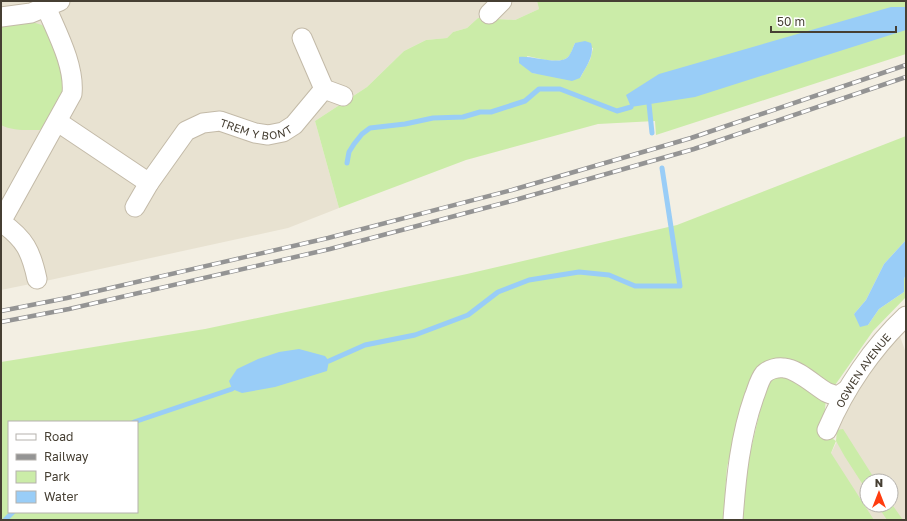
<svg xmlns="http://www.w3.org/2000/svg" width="907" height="521" viewBox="0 0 907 521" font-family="'Golos Text',sans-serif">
<rect width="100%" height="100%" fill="#f3efe3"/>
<path fill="#e8e2d1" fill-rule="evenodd" d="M1,1H537L539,9L515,20L478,18L467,28L453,32L447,38L426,40L404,51L367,87L315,121L339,208L288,228L50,280L1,290Z
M898,331L906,353V520H821L825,466L837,441V430L842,419L877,357ZM867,481H891V505H867Z"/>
<path fill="#cbeca8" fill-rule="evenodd" d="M537,1H906V54L656,135L655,121L598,124L466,160L339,208L315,121L367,87L404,51L426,40L447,38L453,32L467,28L478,18L515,20L539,9ZM575,43L593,48L590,60L580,78L532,73L527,56C537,58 560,65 568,57C571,55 573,47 575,43Z
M1,22H32L42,25L49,32L64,64V93L45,125L40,130C28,130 12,131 1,125Z
M906,136V240L884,264L866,300L854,314L868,325L879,309L904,292V279L906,274V297L873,331L833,388L794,364L756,372L746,389L727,467L723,520H1V362L205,329L467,274L677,225ZM9,422H137V512H9Z
M783,371L826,398L823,432L836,441L837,430L843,429L876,481H867V491L845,457L836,441L831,453L874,520H741L744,479L767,381Z
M891,503L903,520H887L877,505H891Z"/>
<path fill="#99cdf7" d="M891,7H906V30L695,97L631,107L626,95L659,74Z
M585,41L591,43C595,55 586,67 580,78L572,81L532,73L519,63V57C532,55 559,66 568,57C571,54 573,47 575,43Z
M906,240V274L904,279V292L879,309L868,325L860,327L854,314L866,300L884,264Z
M299,349L325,356L329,361L327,371L275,387L242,393L232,389L229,381L237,369L258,359L279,352Z"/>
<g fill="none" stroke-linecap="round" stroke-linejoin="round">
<path stroke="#99cdf7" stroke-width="5" d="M649,104L652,133
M347,163L349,152L354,144L362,134L370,128L405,124L433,118L463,117L480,112H491L525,101L539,89H560L617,111L631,107
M329,361L365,345L415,335L468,315L498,292L529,280L579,272L609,275L635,286H680L662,168
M134,422L232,389
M5,520L13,512"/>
<defs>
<g id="minor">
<path d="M489,14L502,1"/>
<path d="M1,17L31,13L60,1"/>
<path d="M302,38L324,89L343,96"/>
<path id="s1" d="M58,122L149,183L186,131L203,123L220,121L255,133L268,135L283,132L294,125L324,89"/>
<path d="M135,207L149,183"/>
<path d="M1,222L72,94C75,66 57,33 46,7"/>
<path d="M1,222C25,239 31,251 37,279"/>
<path id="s2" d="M827,430C845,388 873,347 906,316"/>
<path d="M733,520C736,478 740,437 754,397C757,390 759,380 764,374C769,369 778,367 784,368C798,369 814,385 826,392C830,394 834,395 838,396L847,390"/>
</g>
</defs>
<use href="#minor" stroke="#c3baa8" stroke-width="21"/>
<use href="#minor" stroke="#fff" stroke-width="19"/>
<defs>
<path id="rail" d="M1,311L67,298L328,238L512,190L691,138L906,65
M1,322L69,309L330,249L515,200L694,149L906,77"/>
</defs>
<use href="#rail" stroke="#949494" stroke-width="4.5"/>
<use href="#rail" stroke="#fff" stroke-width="3" stroke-dasharray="9" stroke-linecap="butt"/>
</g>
<g text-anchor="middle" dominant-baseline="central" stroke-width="4" stroke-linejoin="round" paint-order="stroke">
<g font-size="11" fill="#463f33" stroke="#fff">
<text stroke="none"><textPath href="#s1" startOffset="247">TREM Y BONT</textPath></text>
<text stroke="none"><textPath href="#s2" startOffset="70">OGWEN AVENUE</textPath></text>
</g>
</g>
<rect width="907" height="521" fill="none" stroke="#463f33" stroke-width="4"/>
<rect x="8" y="421" width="130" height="92" fill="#ffffff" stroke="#b5b2ad"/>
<rect x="16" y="434" width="20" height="6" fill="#ffffff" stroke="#b5b2ad"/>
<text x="44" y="441" font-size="12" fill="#463f33">Road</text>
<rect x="16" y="454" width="20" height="6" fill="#949494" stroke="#b5b2ad"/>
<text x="44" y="461" font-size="12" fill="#463f33">Railway</text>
<rect x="16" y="471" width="20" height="12" fill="#cbeca8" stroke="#b5b2ad"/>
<text x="44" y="481" font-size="12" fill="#463f33">Park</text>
<rect x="16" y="491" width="20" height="12" fill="#99cdf7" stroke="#b5b2ad"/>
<text x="44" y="501" font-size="12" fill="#463f33">Water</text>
<g transform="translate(879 493)"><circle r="19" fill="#ffffff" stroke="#b5b2ad"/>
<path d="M0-3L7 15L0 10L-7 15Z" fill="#ff3c0f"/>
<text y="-6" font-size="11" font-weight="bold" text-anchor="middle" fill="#463f33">N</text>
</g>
<path d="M771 26v6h125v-6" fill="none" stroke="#463f33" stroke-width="2"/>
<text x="777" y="26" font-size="12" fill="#463f33" stroke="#ffffff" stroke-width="3" paint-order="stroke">50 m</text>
</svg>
